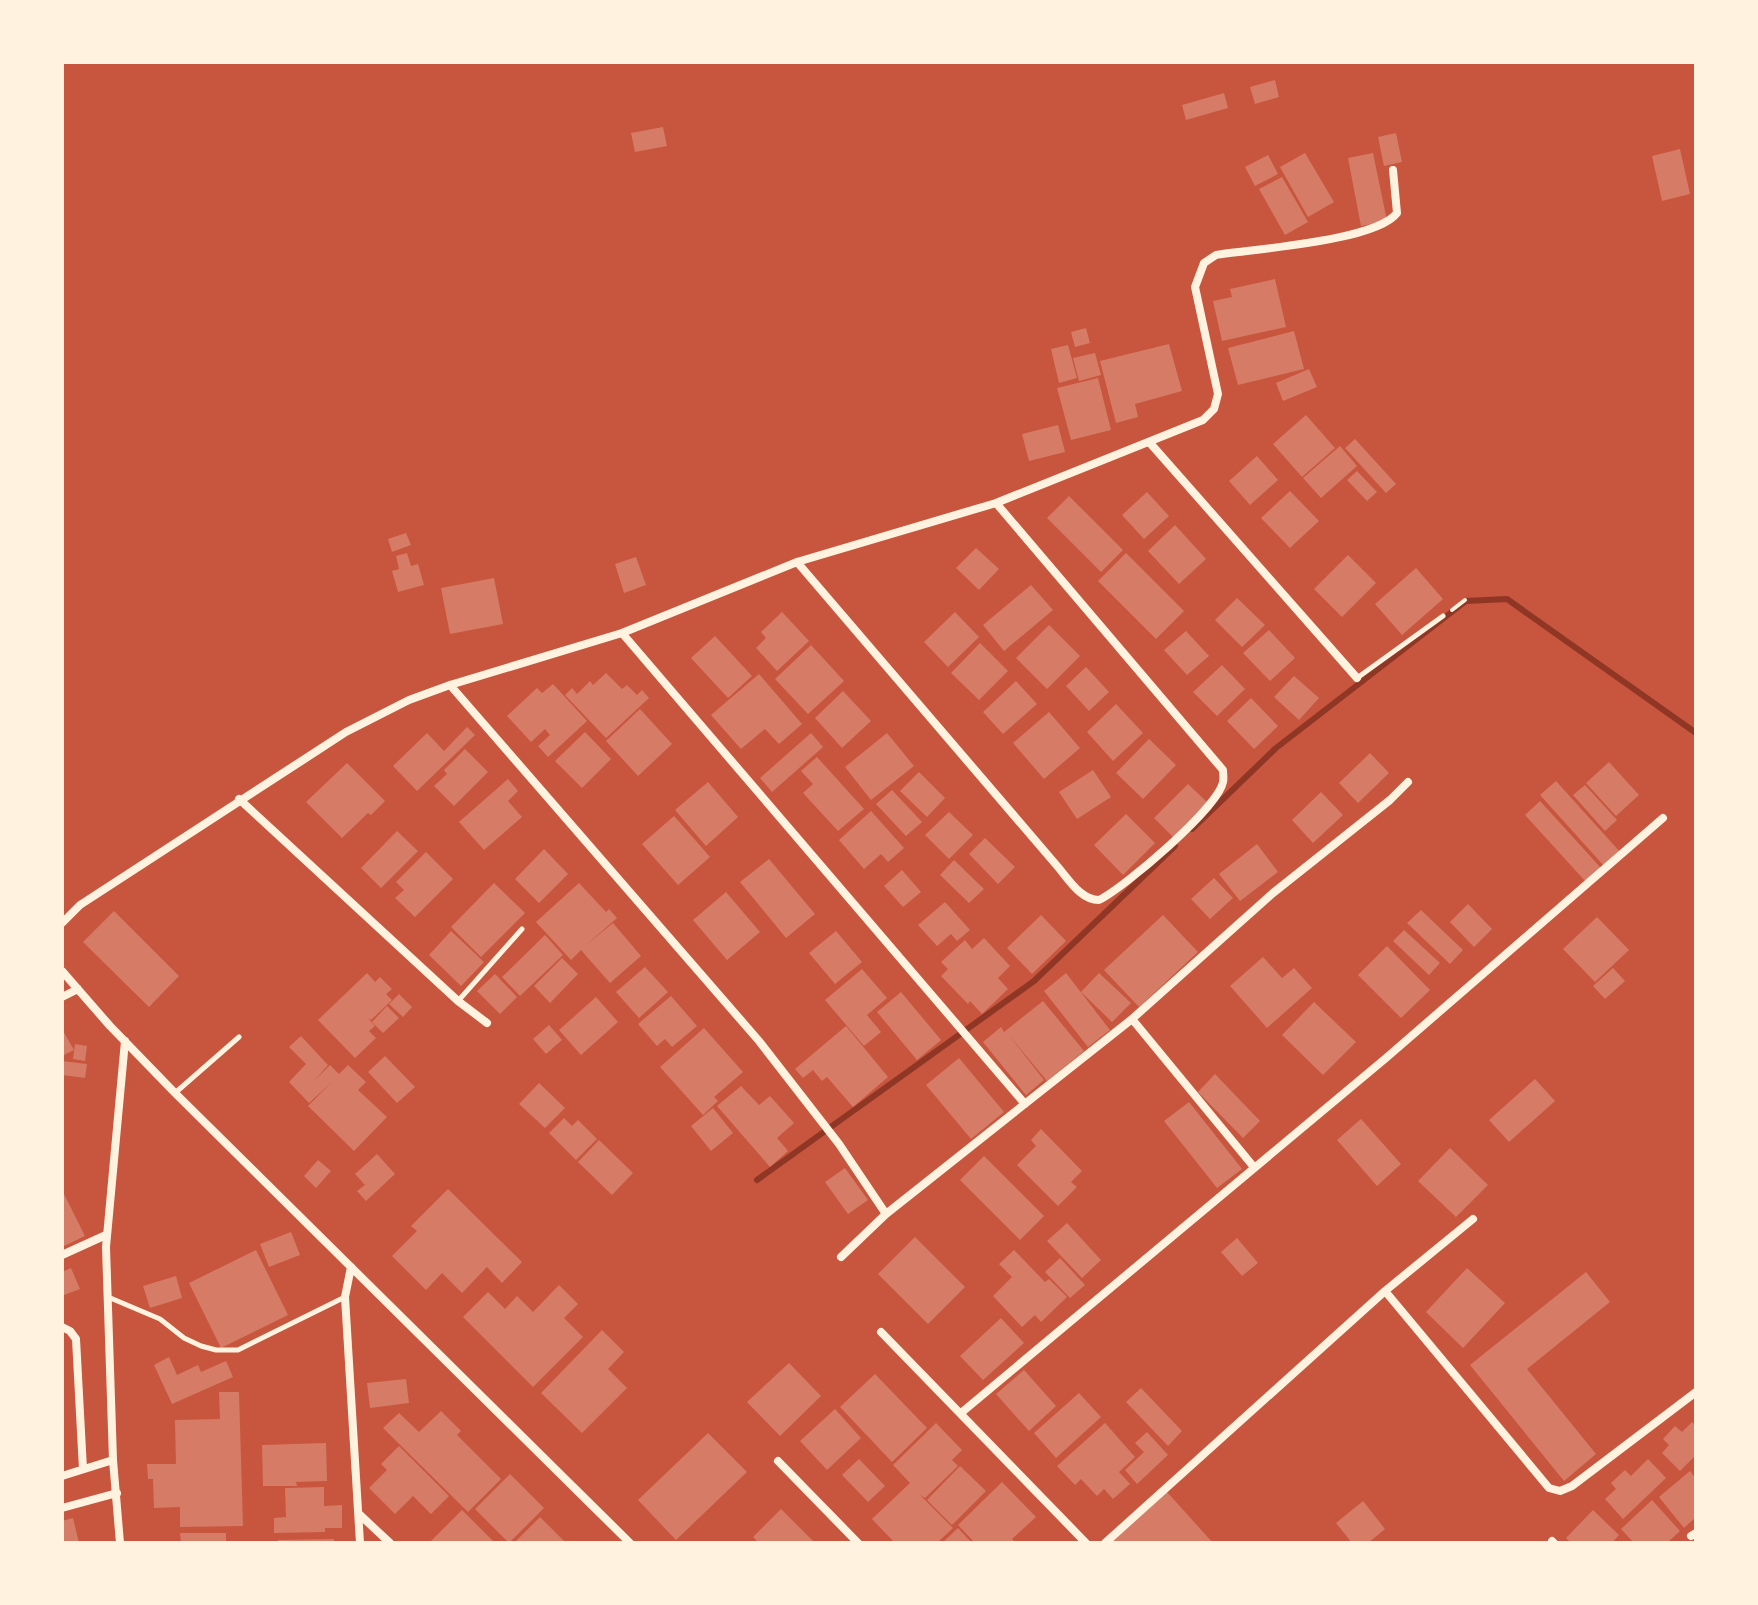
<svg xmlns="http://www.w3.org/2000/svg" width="1758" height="1605" viewBox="0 0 1758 1605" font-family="'Zilla Slab',serif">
<rect width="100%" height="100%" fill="#c8553d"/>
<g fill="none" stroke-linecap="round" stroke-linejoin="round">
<path stroke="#8f3625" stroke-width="6" d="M1192,829L1276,748L1466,601L1507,599L1696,733
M757,1180L1034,981L1175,846"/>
</g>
<path fill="#d67c66" d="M1275,80L1279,97L1255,104L1250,87Z
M1224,93L1228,108L1186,120L1182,105Z
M663,127L667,146L635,152L631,133Z
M1396,133L1402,162L1384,166L1378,137Z
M1680,149L1690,194L1662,201L1652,156Z
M1305,153L1334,202L1308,217L1280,167Z
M1373,153L1387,221L1361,226L1348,158Z
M1268,155L1278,174L1255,186L1245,167Z
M1282,177L1308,222L1285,235L1259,189Z
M1275,279L1286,327L1222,341L1213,301L1232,297L1230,289Z
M1086,328L1090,343L1075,347L1071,332Z
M1294,331L1304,369L1238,385L1228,348Z
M1169,344L1182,391L1135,404L1138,417L1116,423L1100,361Z
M1068,345L1077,378L1059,383L1051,349Z
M1095,353L1101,375L1079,381L1073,358Z
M1309,369L1317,387L1283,401L1276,383Z
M1098,378L1111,430L1071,440L1057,388Z
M1306,415L1335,448L1302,477L1273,444Z
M1058,425L1065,452L1029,461L1022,434Z
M1355,439L1396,484L1386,493L1345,448Z
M1340,446L1357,466L1321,498L1303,478Z
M1257,456L1278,480L1250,505L1229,481Z
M1357,471L1377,492L1367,501L1347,480Z
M1290,491L1319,521L1290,548L1261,518Z
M1147,492L1169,516L1144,539L1122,515Z
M1069,496L1123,550L1101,572L1047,518Z
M1175,525L1206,559L1179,584L1148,551Z
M406,533L411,545L392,552L388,539Z
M976,548L999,569L979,590L956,568Z
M407,553L411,566L418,564L424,585L398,592L392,571L399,569L396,556Z
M1126,553L1184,611L1156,639L1098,581Z
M1348,555L1376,583L1342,617L1314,589Z
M636,557L646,585L624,593L615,564Z
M1416,568L1443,599L1402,635L1375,604Z
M494,578L503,624L450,634L441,588Z
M1031,585L1053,610L1004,651L983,625Z
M1237,598L1265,625L1242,647L1215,620Z
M782,612L809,641L777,671L756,648L766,638L761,632Z
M955,612L979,637L948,667L924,642Z
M1049,625L1080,656L1047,689L1016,658Z
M1269,630L1295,658L1270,681L1243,653Z
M1186,631L1209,656L1187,675L1164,650Z
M715,636L752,676L728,698L691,658Z
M980,643L1008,671L979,700L951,673Z
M811,645L844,681L808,714L775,679Z
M1222,665L1245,689L1217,716L1193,692Z
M1086,667L1109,692L1089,711L1066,686Z
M606,673L622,689L627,685L637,695L642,690L649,698L606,738L565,695L572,688L577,694L590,681L593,685Z
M759,674L802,724L779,744L765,729L741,749L711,715Z
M1294,676L1319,698L1299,720L1274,697Z
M1016,681L1037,704L1003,734L983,712Z
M553,684L587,721L548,757L538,746L550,735L545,729L531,742L507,716L537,688L542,693Z
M843,691L871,721L842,748L815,718Z
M1251,698L1278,726L1254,749L1227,721Z
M1116,704L1143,733L1113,761L1087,732Z
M640,709L672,744L638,776L606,741Z
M1049,712L1080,748L1044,779L1013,743Z
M467,727L475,735L417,791L393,766L427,733L444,751Z
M585,732L611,759L582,788L555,761Z
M811,733L823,747L772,792L760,778Z
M887,733L914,766L871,800L845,767Z
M1149,739L1176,765L1143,799L1116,773Z
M465,749L488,772L454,806L434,786L447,774L444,770Z
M1370,753L1389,773L1358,803L1339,783Z
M817,757L864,809L838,831L803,793L813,784L801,771Z
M1609,762L1639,795L1616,816L1586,783Z
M347,763L385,801L371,815L368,813L342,838L306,802Z
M1093,770L1111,797L1077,819L1059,792Z
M919,772L945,798L927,817L900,791Z
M508,779L518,791L508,801L522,817L484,850L459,822Z
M1556,781L1621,853L1605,867L1540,795Z
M708,782L738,817L706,846L675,810Z
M1188,784L1207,802L1173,837L1154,818Z
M1585,785L1617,820L1605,831L1573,795Z
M892,790L922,822L906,836L876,804Z
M1321,792L1343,815L1313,843L1292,820Z
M1540,801L1601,868L1586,882L1525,815Z
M871,811L904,848L888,862L881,854L864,869L839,840Z
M949,812L973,835L949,859L925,835Z
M1126,814L1155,843L1123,875L1094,845Z
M674,816L710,857L678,885L642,844Z
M397,831L418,851L381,888L361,868Z
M985,838L1015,867L998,884L969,854Z
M1257,844L1278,872L1240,901L1219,874Z
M544,849L568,874L539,903L515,879Z
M426,852L453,879L415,917L395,898L404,890L396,882Z
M769,859L815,914L786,938L740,882Z
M954,860L984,889L969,903L940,875Z
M902,870L921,892L903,907L884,886Z
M1214,878L1233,898L1210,919L1191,899Z
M494,883L525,913L481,957L451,927Z
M579,883L606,912L609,909L617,918L584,947L613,923L641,956L610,983L581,950L571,960L536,922Z
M726,892L760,932L727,960L693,920Z
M945,902L970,930L957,941L951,934L937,946L918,925Z
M1468,904L1492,929L1474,947L1450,922Z
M1421,910L1463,950L1450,964L1407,923Z
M114,911L179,976L149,1007L83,942Z
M1041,915L1066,941L1032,974L1007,948Z
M1163,915L1198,952L1139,1007L1104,970Z
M1597,917L1629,950L1595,982L1563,949Z
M1404,930L1440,963L1429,975L1393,941Z
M451,931L484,962L461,986L429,955Z
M836,931L862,962L835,984L809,953Z
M545,935L563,955L520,996L502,977Z
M984,938L1010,966L998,978L1008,989L982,1014L970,1001L968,1004L941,976L948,969L941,962L965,940L972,949Z
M1387,946L1430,990L1401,1018L1358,975Z
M1263,957L1282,978L1294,968L1312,988L1267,1028L1230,986Z
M562,958L578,974L550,1003L534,986Z
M645,967L668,992L639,1018L616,992Z
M1613,968L1625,981L1605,999L1593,986Z
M862,969L887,998L867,1015L881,1032L864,1046L825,1000Z
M367,973L375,982L380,977L392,989L386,994L392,1000L371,1020L368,1018L375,1026L369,1031L376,1038L355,1058L318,1020Z
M1066,973L1110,1030L1088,1047L1044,991Z
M1099,973L1131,1003L1112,1022L1081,992Z
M495,974L517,997L500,1014L477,991Z
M901,992L941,1040L917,1060L877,1012Z
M399,994L412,1007L403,1017L389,1004Z
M671,996L697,1026L672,1047L665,1039L657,1046L638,1024Z
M596,997L618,1022L581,1055L559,1030Z
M1043,1001L1084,1051L1047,1081L1008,1034L1044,1080L1026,1095L983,1042L1001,1027L1004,1032Z
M1314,1002L1356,1042L1323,1075L1282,1035Z
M387,1006L399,1018L383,1033L372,1022Z
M549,1025L562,1040L546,1054L533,1039Z
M846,1026L888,1077L853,1107L827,1077L822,1081L813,1070L803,1078L795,1069Z
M704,1028L743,1072L714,1097L718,1101L703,1115L660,1067Z
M62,1029L74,1050L62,1056Z
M301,1036L328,1065L315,1080L330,1065L339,1074L348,1065L366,1082L358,1090L387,1117L354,1151L308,1106L332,1082L309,1103L289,1082L306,1064L289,1047Z
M75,1044L87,1046L85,1061L73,1059Z
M385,1056L415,1087L397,1103L368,1072Z
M959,1058L1004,1112L971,1139L926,1085Z
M62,1061L87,1064L85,1078L62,1075Z
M1215,1074L1260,1121L1243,1138L1198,1092Z
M1535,1079L1555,1101L1509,1142L1489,1120Z
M539,1083L565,1108L545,1128L519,1104Z
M741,1086L759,1105L770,1096L794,1123L777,1138L788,1151L770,1167L717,1106Z
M1189,1102L1242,1169L1217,1188L1164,1121Z
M713,1108L733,1133L711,1151L691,1126Z
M564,1118L572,1126L578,1120L597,1139L576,1160L549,1133Z
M1361,1119L1401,1164L1377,1186L1337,1140Z
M1041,1129L1082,1171L1071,1182L1077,1187L1058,1206L1017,1165L1036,1146L1031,1140Z
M599,1140L633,1173L612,1195L578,1162Z
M1450,1148L1488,1185L1456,1217L1418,1181Z
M377,1154L395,1174L366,1201L357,1191L365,1185L355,1174Z
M984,1156L1044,1216L1020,1240L960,1180Z
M318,1160L331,1171L316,1188L304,1176Z
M845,1168L868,1200L848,1214L825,1182Z
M448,1189L522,1262L502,1283L487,1267L462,1293L442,1273L426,1290L392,1256L417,1231L411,1226Z
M62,1190L85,1236L62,1247Z
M1067,1223L1101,1260L1082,1278L1047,1241Z
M291,1232L300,1255L269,1267L260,1244Z
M915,1237L965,1287L928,1324L878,1274Z
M1237,1238L1258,1263L1242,1276L1221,1252Z
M256,1250L288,1315L221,1348L189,1283Z
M1014,1250L1045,1282L1049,1279L1067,1297L1041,1322L1035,1315L1022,1327L993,1296L1012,1277L999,1264Z
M1060,1258L1085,1285L1070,1298L1045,1272Z
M71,1268L80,1289L64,1295L62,1272Z
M1467,1268L1505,1303L1463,1348L1426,1312Z
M1586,1272L1610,1302L1527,1369L1596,1454L1564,1481L1470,1365Z
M176,1276L182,1298L150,1308L143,1286Z
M559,1285L578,1304L564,1318L583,1337L533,1387L463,1317L488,1292L505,1309L517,1296L533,1312Z
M1001,1318L1024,1343L983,1380L960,1356Z
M602,1330L624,1352L608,1369L627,1388L582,1433L541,1393Z
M169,1357L177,1375L198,1365L201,1372L226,1361L233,1377L172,1404L154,1365Z
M789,1363L821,1396L780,1436L747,1402Z
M1024,1370L1056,1406L1029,1431L996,1394Z
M875,1374L927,1428L892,1462L840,1407Z
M406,1379L409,1403L370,1408L367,1383Z
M1141,1388L1182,1431L1168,1446L1126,1402Z
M219,1392H239L243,1526L180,1527V1507L154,1508L153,1479H148L147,1464H176L175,1420L220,1419Z
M1079,1393L1101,1417L1056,1458L1034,1433Z
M835,1409L861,1438L827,1470L800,1441Z
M441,1411L461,1431L457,1435L501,1479L468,1512L383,1428L399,1413L419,1432Z
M1692,1422L1696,1426V1455L1680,1471L1662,1453L1669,1445L1663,1439L1675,1426L1682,1432Z
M936,1423L962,1450L952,1460L958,1466L925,1498L920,1495L953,1528L937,1543H895L872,1519L910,1483L893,1465Z
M1105,1423L1135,1457L1119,1472L1130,1484L1113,1499L1104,1489L1097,1496L1081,1479L1075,1485L1057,1466Z
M1147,1432L1168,1455L1137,1484L1125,1470L1144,1452L1135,1443Z
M708,1433L747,1472L676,1540L638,1500Z
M326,1443L327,1481L296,1482L297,1486H263L262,1445Z
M399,1446L449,1496L431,1514L413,1496L395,1514L369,1488L387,1470L381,1464Z
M859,1459L885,1486L868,1502L842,1475Z
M1648,1459L1666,1478L1623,1519L1605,1499L1616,1489L1611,1483L1625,1470L1631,1476Z
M960,1466L986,1491L952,1525L927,1500Z
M1690,1471L1696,1479V1517L1684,1528L1659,1497Z
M510,1474L544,1508L509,1543L475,1509Z
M1002,1482L1036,1517L1012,1539L1016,1543H975L958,1525Z
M324,1487V1506L342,1505V1528H325V1532L274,1533V1518L286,1517L285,1488Z
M1167,1492L1213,1543H1110Z
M1652,1500L1680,1531L1667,1543H1634L1621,1529Z
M1363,1501L1385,1529L1368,1543H1352L1336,1523Z
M781,1509L815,1543H759L753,1537Z
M462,1510L495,1543H429Z
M1593,1510L1619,1535L1612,1543H1571L1566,1538Z
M540,1517L566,1543H514Z
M73,1518L79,1543H62V1521Z
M958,1528L972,1543H942Z
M180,1533H226V1543H181Z
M334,1539V1543H278V1540Z"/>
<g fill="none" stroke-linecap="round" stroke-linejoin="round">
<path stroke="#fff3e0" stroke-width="4" d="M1452,610L1465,600"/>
<path stroke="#fff3e0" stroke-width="5" d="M1357,678L1443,616
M458,1001L522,929
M175,1093L239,1037
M108,1297L160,1319L184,1338L201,1346L216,1350H238L345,1297"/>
<path stroke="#fff3e0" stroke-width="8" d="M1150,443L1357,678
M797,562L1058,867C1069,880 1081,900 1099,900C1124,888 1218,808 1223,782C1224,778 1223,774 1223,770L996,503
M622,633L1025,1104
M450,685L759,1041L839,1144L886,1214
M239,799L458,1001L487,1023
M62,923L80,905L346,732L409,700L450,685L622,633L797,562L996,503L1203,420L1214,409L1218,394L1195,287L1204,263L1216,255C1254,249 1376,241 1397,213L1393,170
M62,971L110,1026L175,1093L630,1543
M62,997L78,989
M1132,1019L1253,1166
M62,1255L106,1235
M841,1257L886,1214L1132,1019L1273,893L1390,800L1408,782
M351,1267L345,1297L360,1543
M1385,1291L1549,1488L1560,1491L1572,1486L1696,1392
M62,1327L70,1331L76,1339L83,1469
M881,1332L1086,1543
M961,1413L1386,1058L1663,818
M778,1461L858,1543
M62,1476L113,1460
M62,1508L117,1493
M359,1514L390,1543
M1691,1536L1696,1533
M1552,1541L1554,1543
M120,1543L113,1460L106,1247L125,1041
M1105,1543L1385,1291L1473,1219"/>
</g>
<rect width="1758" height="1605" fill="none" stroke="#fff3e0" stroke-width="128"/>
</svg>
